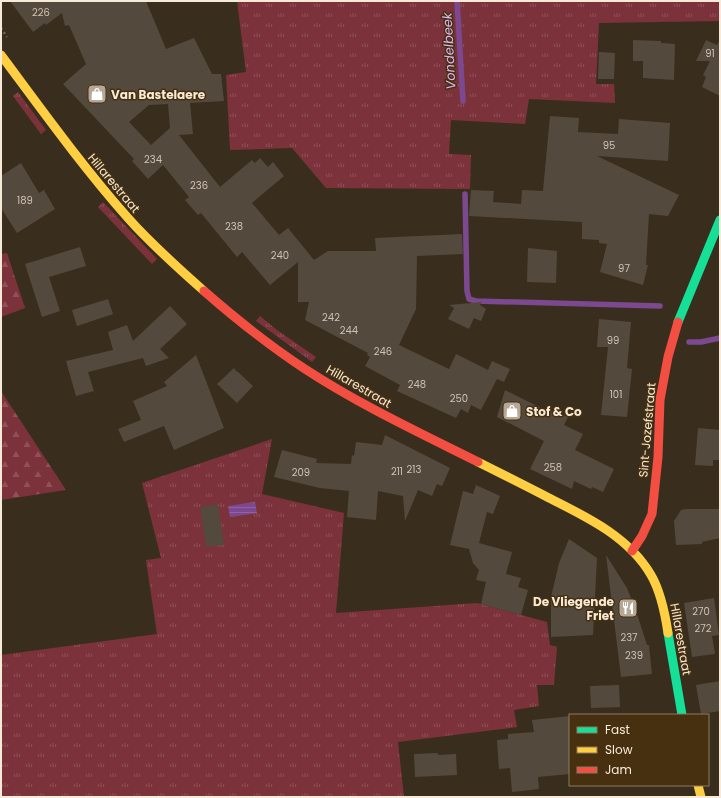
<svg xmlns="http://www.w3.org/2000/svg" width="721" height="798" viewBox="0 0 721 798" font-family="Poppins,sans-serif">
<defs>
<pattern id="grass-tufts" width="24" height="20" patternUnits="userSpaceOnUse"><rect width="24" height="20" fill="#7c323b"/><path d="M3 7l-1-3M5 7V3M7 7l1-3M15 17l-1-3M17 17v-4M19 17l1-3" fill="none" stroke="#8f5057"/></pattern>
<pattern id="forest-firs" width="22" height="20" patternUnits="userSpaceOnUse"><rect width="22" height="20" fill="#7c323b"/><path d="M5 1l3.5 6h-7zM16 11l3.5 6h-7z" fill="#8f5057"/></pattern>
<pattern id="water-rules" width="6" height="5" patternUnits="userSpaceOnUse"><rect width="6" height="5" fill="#7c4991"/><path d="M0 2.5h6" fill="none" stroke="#8f63a0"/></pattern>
</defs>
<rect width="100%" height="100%" fill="#392e1d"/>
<path fill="url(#grass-tufts)" d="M237,1H720V21L599,23L596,84H614L615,103L529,99L525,124L451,120L449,154L471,155L470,189L326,188L292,148L230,150L226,75L246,72Z
M18,92L46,130L41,134L13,96Z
M103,202L157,259L152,264L98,207Z
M260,316L277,330L316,357L312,362L256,321Z
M353,380L388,399L385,404L350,385Z
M272,439L262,494L344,513L336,613L477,603L547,622L550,645L557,647L554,685H537L539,706L514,710L517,727L398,742L404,797H1V655L157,634L146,560L161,558L142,483Z"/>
<path fill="url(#forest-firs)" d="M7,253L25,308L1,317V254Z
M1,391L66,490L1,500Z"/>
<path fill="url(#water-rules)" d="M255,502L257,513L230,517L228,506Z"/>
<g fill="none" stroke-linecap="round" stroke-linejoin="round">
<path stroke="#7c4991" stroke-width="5.5" d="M457,1L463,101
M465,194L467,291L469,299L476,301L660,306
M689,342H701L720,338"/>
</g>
<path fill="#54493d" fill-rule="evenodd" d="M10,1H146L166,49L194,38L212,74H221L224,101L190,103L193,134L179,135L220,187L252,160L255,163L260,158L268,167L273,162L284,176L252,203L279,235L288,228L314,260L328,251H376L375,238L462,234L463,254L417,256L416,309L399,345L449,369L456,354L488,370L492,361L510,369L504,382L497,379L481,410L471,405L468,413L461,409L456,418L397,391L400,385L365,366L370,357L367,355L368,353L305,320L309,302H298V262L270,285L242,252L237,257L201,213L198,215L185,200L189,197L163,165L148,179L132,161L134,159L63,84L86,64L69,25L65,26L62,13L46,25L45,23L33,32ZM168,104L170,128L151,145L129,122L149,105Z
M633,40L661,41V43L675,44L674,80L643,78V61H633Z
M706,40L717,45L720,40V96L702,87L706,77L703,75L710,61H696Z
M599,52L615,53L614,79H598Z
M550,116L579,118L578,132L618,134L619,119L670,123L668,161L597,156L679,195L668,216L649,214L646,265H648L643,285L600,272L607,244L599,243V240L582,239V222L469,216L471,190L494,191L493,202L521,204L522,190L543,191Z
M21,163L39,193L44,190L55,209L17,233L1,208V176Z
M80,247L86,266L49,277L60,311L42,317L25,264Z
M528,248L557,251L556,283L527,282Z
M108,299L113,314L77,326L72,310Z
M482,302L480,305L486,309L481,321L474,318L469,329L448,319L454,308L449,305Z
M170,306L187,324L160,349L169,358L146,366L143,358L88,372L94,391L76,396L66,361L113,350L108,332L127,325L133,341Z
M599,319L631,322L627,368L632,369L627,417L601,415L608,347H597Z
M196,355L224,428L174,450L164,426L124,442L118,429L141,420L133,401L167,386L164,382Z
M234,368L237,372H238L253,386L237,403L217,384Z
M505,390L547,411L548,409L568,417L564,425L583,434L575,450L614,469L603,492L592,487L591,489L574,481L572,489L530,469L544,441L497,417Z
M698,428L720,430V460H713V466L695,465Z
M385,435L450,468L442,486L437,484L432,496L418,490L405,521L403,496L378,491L376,520L347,517L349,491L320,488L274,477L282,450L317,459L316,463L351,464L352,455L354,456L356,442L382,445Z
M476,485L500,496L493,514L487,512L479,543L512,552L506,574L521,578L518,587L528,590L521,615L481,604L486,582L476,580L479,570L473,563L469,549L450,545L463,491L473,494Z
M218,504L224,545L206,547L200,507Z
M686,509H720V538L702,542V544L676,545L674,521L681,510Z
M569,539L597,558L593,635L551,637V597L559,563Z
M606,555L627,588L636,611L647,645H649L652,674L621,677Z
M714,598L719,635L712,636L715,654L692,657L684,603Z
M720,681V711L701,714L696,685Z
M619,685L620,707L591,708L590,686Z
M570,716V774L538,777L539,789L512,792L510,768L499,769L497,740L508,739V734L534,732L532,720Z
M438,753V755L456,754L457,775L415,777L414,754Z"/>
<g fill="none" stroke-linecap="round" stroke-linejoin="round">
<path stroke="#696967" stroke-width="2.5" stroke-dasharray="2 3" stroke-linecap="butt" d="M1,28L7,37"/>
<path stroke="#16e098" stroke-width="9" d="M678,322L720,220
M668,633L682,715"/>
<path stroke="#ffcf43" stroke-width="9" d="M1,55C42,110 82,166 128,218C151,244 178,268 204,291
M478,462C502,474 526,486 549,498C587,517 629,537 651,575C661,592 665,613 668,633
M698,785L701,797"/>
<path stroke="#f24e42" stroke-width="9" d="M204,291C236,319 270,346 305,369C360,405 420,433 478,462
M632,551L642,536L652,514L658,457L660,400L668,357L678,322"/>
</g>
<defs>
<symbol id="shop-square" viewBox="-11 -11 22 22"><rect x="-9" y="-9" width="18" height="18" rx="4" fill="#b5a897" stroke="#463010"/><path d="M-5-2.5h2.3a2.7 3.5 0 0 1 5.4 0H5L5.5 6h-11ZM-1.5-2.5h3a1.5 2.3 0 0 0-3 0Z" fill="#fff"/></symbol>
<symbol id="restaurant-square" viewBox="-11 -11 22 22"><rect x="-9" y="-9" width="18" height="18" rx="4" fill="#b5a897" stroke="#463010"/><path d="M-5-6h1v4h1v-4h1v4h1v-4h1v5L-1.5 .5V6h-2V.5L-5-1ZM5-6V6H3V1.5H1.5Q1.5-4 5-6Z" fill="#fff"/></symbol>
</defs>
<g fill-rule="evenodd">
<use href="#shop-square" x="86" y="83" width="22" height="22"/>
<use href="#shop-square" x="501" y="400" width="22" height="22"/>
<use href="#restaurant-square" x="617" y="597" width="22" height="22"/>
</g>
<g text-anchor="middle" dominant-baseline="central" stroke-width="3" stroke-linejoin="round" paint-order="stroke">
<g font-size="10" fill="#cfc2b1">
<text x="41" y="12">226</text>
<text x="710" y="53">91</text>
<text x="609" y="145">95</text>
<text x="153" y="159">234</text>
<text x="199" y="185">236</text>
<text x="25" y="200">189</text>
<text x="234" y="226">238</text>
<text x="280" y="255">240</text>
<text x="624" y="268">97</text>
<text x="331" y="317">242</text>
<text x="349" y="330">244</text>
<text x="613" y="340">99</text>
<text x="383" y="351">246</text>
<text x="417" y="384">248</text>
<text x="616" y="394">101</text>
<text x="459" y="398">250</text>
<text x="553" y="467">258</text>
<text x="414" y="469">213</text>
<text x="397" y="471">211</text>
<text x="301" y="472">209</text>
<text x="701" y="611">270</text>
<text x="703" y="628">272</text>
<text x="629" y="637">237</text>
<text x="634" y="655">239</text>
</g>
<g font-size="12" font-weight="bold" fill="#f8ead8" stroke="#463010" text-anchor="start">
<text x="111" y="94">Van Bastelaere</text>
<text x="526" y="411">Stof &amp; Co</text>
<text x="614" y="601" text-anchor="end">De Vliegende<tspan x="614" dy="14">Friet</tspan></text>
</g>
<g font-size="12" fill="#f8ead8" stroke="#463010">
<text transform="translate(114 183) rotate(50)">Hillarestraat</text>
<text transform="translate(359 386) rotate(30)">Hillarestraat</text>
<text transform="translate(647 430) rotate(-85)">Sint-Jozefstraat</text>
<text transform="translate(681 639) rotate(80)">Hillarestraat</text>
</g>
<g font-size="13" font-style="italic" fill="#dfb5f6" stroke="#463010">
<text transform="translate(449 51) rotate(-93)">Vondelbeek</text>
</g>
</g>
<rect width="721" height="798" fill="none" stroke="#f8ead8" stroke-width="4"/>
<rect x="569" y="714" width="140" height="72" fill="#463010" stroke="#8d7a60"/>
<rect x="577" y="727" width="20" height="6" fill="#16e098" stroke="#8d7a60"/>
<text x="605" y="734" font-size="12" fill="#f8ead8">Fast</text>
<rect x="577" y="747" width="20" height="6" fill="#ffcf43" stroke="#8d7a60"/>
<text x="605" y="754" font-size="12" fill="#f8ead8">Slow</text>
<rect x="577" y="767" width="20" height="6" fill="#f24e42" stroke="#8d7a60"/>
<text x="605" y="774" font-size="12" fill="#f8ead8">Jam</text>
</svg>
